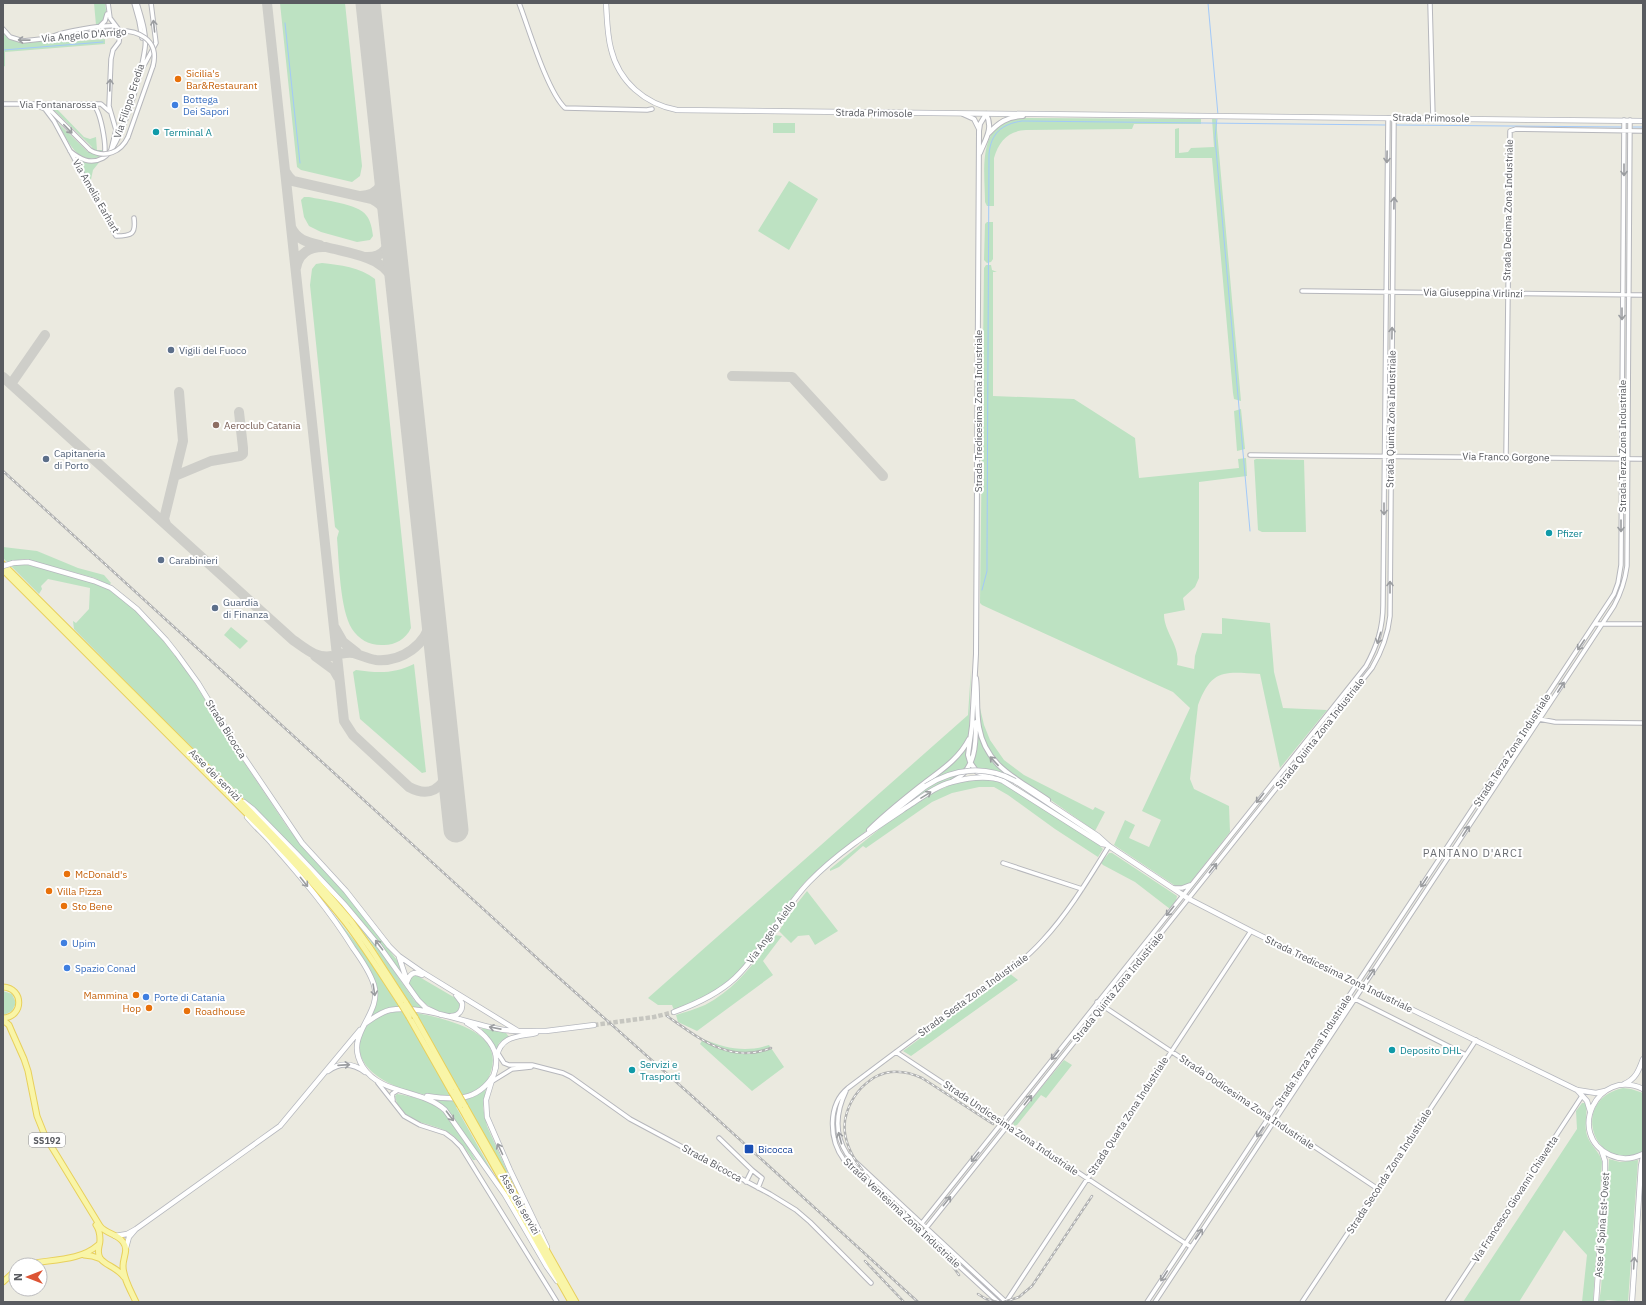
<svg xmlns="http://www.w3.org/2000/svg" width="1646" height="1305" viewBox="0 0 1646 1305" font-family="'IBM Plex Sans',sans-serif">
<rect width="100%" height="100%" fill="#ebeae0"/>
<path fill="#bde2c2" fill-rule="evenodd" d="M94,3H105L107,17L100,24L96,25Z
M280,3H345L362,166L360,176L352,182L301,170L297,167Z
M3,33L8,38L18,42L51,40L65,42L105,39V44L5,52V66L3,67Z
M43,105L59,106L61,108H56L84,137L90,139L96,137L97,150H103L101,156C77,167 67,139 57,122L88,152L92,147L56,112Z
M1018,118H1027L1201,119V124H1134L1132,129L1026,130C1008,131 999,141 994,158V206H987L985,202C985,177 978,133 1006,121C1010,119 1015,119 1018,118Z
M1212,119H1216L1241,401L1234,399L1233,393L1212,158H1175V129L1179,128V153L1188,152L1191,148L1214,147Z
M773,123H795V133H773Z
M76,158L86,162L101,160L93,170L90,184Z
M789,181L818,199L789,250L758,231Z
M304,197H309C322,200 359,204 366,215C371,221 372,229 373,236L370,240L357,242L321,232L309,226L304,217L301,200Z
M987,222H993V259L991,262L987,263L984,260L985,224Z
M322,263C340,265 360,267 375,279L411,628C406,639 395,645 384,645C371,646 359,640 352,629C340,610 339,562 337,538L339,531L335,527L310,285L312,269L316,264Z
M986,265H991L992,270L997,272H993V396L1074,399L1135,438L1139,478L1239,468L1238,459L1246,458L1247,476L1199,482V578L1195,587L1183,598L1185,610L1164,614C1164,633 1181,646 1177,665L1194,669L1195,656L1202,633L1222,634V618L1270,623L1274,672L1283,708L1327,710L1280,768L1260,674C1225,672 1212,668 1198,705L1190,779L1194,789L1229,806L1230,832L1189,884L1177,887L1114,845L1125,820L1135,825L1129,838L1149,847L1161,820L1142,811L1190,708L1173,692L982,605L980,603L984,268Z
M1241,409L1245,449L1237,451L1234,411Z
M1256,459L1304,460L1306,532H1262L1258,530L1254,460Z
M3,547L37,551L78,568L104,575L111,583L109,585L95,578L32,561L25,559L12,561L14,565H28L92,582L108,589L123,599L151,625L177,657L196,685L235,749L288,828L299,842L347,895L400,964L404,978L368,929L310,864L147,703L74,629L73,621L76,623L89,609L90,588L48,579L41,586L42,589L39,594L3,558Z
M231,627L248,641L240,649L224,635Z
M414,664L426,772L422,773L360,719L353,672L356,670C378,673 394,674 414,664Z
M971,669L969,734L967,741L953,759L808,879C776,912 758,959 721,987C707,997 690,1003 674,1010L672,1005H658L648,998L968,715Z
M980,708L984,725L990,740L1004,760L1024,775L1093,810L1095,807L1105,812L1095,831L1002,766C987,752 976,729 980,708Z
M978,728C985,754 991,761 1013,778L996,771L975,768L972,762L977,748Z
M968,743L969,762L962,774L901,808L927,788L926,784Z
M973,779L991,780L1003,783L1097,843L1103,849L1098,857L1055,829L1008,795L994,787H979L952,793L932,802L866,848L863,846L839,867L830,871V869L887,823L930,794L953,784Z
M1109,853H1112L1177,896L1176,901L1170,909L1135,882L1103,865L1101,863Z
M324,884L376,945L414,1000L427,1011L399,1008L370,1018L375,1008L377,995L371,974L348,936L315,891L365,954L396,1002H409L370,941Z
M807,891L838,931L815,945L809,935L798,936L791,943L779,931L792,910Z
M775,935L782,936L763,961L773,975L697,1031L678,1022L676,1015C685,1012 696,1009 705,1005C736,989 755,962 775,935Z
M1009,973L1018,980L911,1056L903,1051Z
M416,975L457,999L461,1006L459,1012C457,1012 455,1014 453,1014C439,1016 414,998 409,985C408,982 410,979 412,976Z
M3,991L12,994L16,1003L12,1011L4,1015Z
M394,1012C408,1011 423,1014 435,1017C466,1025 507,1039 488,1079C470,1117 339,1088 362,1034C368,1020 380,1015 394,1012ZM406,1017L418,1018L459,1090L448,1091Z
M481,1028L506,1033L509,1037L499,1043L496,1049Z
M703,1039C725,1048 745,1053 769,1045L784,1067L752,1091L700,1044Z
M1064,1060L1072,1065L1046,1098L1041,1095L1017,1125L1014,1126L1013,1122Z
M486,1088L483,1108L487,1126L516,1191L468,1106L456,1107L499,1184L446,1108L435,1100C455,1099 469,1105 486,1088Z
M1623,1088L1631,1089L1643,1093V1152C1594,1175 1568,1100 1623,1088Z
M397,1094C410,1096 428,1100 438,1108C452,1117 467,1146 476,1160H473C466,1149 458,1137 446,1131C426,1121 401,1124 395,1096Z
M1582,1103H1586C1588,1115 1583,1127 1588,1138C1592,1147 1600,1152 1602,1162L1593,1302H1582L1587,1255L1564,1230L1519,1302H1463L1577,1129L1576,1111Z
M1609,1159L1620,1162L1638,1160L1628,1302L1608,1300L1599,1302L1601,1289Z"/>
<g fill="none" stroke-linecap="round" stroke-linejoin="round">
<path stroke="#a2c9f9" stroke-width="1" d="M1208,3L1218,115
M285,23L300,163
M3,50L103,42
M1217,118L1215,138L1250,531
M1396,125L1621,127
M1633,127H1643
M982,590L987,571V554L989,154C991,133 1002,124 1022,121L1385,125"/>
<path stroke="#cecec9" stroke-width="10" d="M267,3L344,721L353,735L409,787C429,798 443,789 449,769
M285,171L289,177L293,181L372,199C383,205 388,212 392,225
M360,196C383,196 385,177 385,159
M291,227C297,240 307,242 320,245
M366,257C383,258 392,245 392,229
M296,268C299,252 311,246 326,247C357,255 387,256 399,291
M732,376L792,377L883,476
M3,377L293,640C305,648 316,659 332,656C339,654 346,652 353,653C361,655 368,659 376,660C402,662 426,645 431,620C432,613 432,606 431,599
M11,384L45,335
M175,476L211,461L240,456L243,454V448L239,412
M166,524L164,519L165,515L183,441L179,392
M335,628L343,642L357,653
M315,656L334,670L338,677"/>
<path stroke="#cecec9" stroke-width="25" d="M368,3L456,830"/>
<path stroke="#c6c6c0" stroke-width="4.5" stroke-dasharray="4.5 2" stroke-linecap="butt" d="M594,1025L654,1017L674,1012"/>
<defs>
<path id="minor" d="M108,3L110,18L119,30L120,34L119,42L113,50L111,59L109,106L116,130L111,150
M134,3L139,21L142,38
M519,3C529,29 547,91 565,108L647,110L652,109
M1430,3L1433,118
M100,26L105,21L107,14
M3,29L10,37L23,41L115,31
M51,37C63,31 102,25 116,26
M142,69L156,43L151,3
M3,104H101L109,111
M92,104C101,109 107,147 104,157
M34,105L51,111L90,150
M45,109L54,121L116,236C132,236 136,234 134,218
M128,137L153,66
M70,151C80,159 90,165 103,158C122,148 142,69 145,48C147,33 141,17 137,3
M1302,291L1643,295
M1250,455L1643,459
M1506,457L1510,131L1516,129L1643,131
M1595,624H1643
M1539,719L1555,722L1643,723
M1003,863L1082,889
M1173,888H1182L1190,885
M1355,999L1466,1055
M1097,1002L1378,1189
M497,1052L504,1063L509,1065H532L563,1073L571,1077L630,1119L770,1194L796,1210L810,1222L871,1283
M896,1052L1191,1247
M491,1082L512,1069L531,1067
M378,1083L404,1116L420,1125L445,1133L453,1139L461,1147L557,1302
M846,1091C836,1112 834,1134 847,1154L1006,1302
M393,1100L392,1094L398,1090
M719,1138L752,1170
M746,1182L752,1170L762,1178L758,1188
M918,1228L1366,666C1377,646 1383,628 1383,605L1388,118
M923,1232L1372,668C1382,651 1388,635 1390,616L1394,118
M998,1302L844,1160C829,1140 827,1105 848,1088C881,1063 914,1038 948,1014C980,992 1016,970 1043,940C1069,912 1089,878 1109,846
M1006,1302L1251,931
M1147,1302L1614,594L1618,583L1621,565L1624,120
M1155,1302L1614,606C1621,593 1625,581 1627,566L1630,120
M1302,1302L1476,1040
M1447,1302L1582,1096"/>
<path id="tertiary" d="M963,114L974,119L979,129
M988,134C999,122 1007,117 1023,116
M980,153C985,140 994,128 986,114L980,124L979,131L976,654L972,726L968,755L970,762L977,772L992,777
M976,678C978,694 976,711 979,727C986,767 1018,779 1048,800
M953,781C976,770 976,743 976,722
M869,830C886,813 904,799 923,784C940,771 959,759 969,739"/>
<path id="secondary" d="M606,3C607,18 607,34 611,49C619,82 645,104 677,110L1643,121
M13,563L28,562L94,581L111,588L137,609L166,640L177,654L198,683L237,747L302,843L346,891L389,946L399,956L422,972L518,1031
M1015,781L1098,836L1109,846L1189,899L1251,931L1577,1090L1596,1093L1605,1091
M244,802L253,809L298,855L344,904L380,947L418,1000L426,1008L441,1015
M247,817C255,827 265,835 273,845C302,878 330,911 353,948C361,959 370,972 374,985C383,1016 342,1034 363,1067C381,1095 422,1089 445,1110L505,1195L547,1267L557,1281
M877,824L926,786
M399,957L407,981
M407,982C410,973 414,971 422,975
M674,1012C696,1004 718,994 735,978C764,950 781,911 809,882C837,853 874,829 907,807C921,798 936,786 952,782C968,778 988,775 1003,781L1102,844L1108,845
M451,1016C459,1016 463,1010 462,1003L456,995
M366,1023C373,1018 381,1012 390,1010C422,1004 471,1025 504,1030C519,1032 533,1031 547,1031
M467,1023C483,1032 501,1048 495,1069
M546,1031L594,1025
M497,1056C501,1035 519,1037 536,1033
M496,1067L486,1100L487,1117L510,1170L547,1247
M328,1071C340,1062 353,1063 365,1072
M1624,1084C1636,1079 1639,1070 1643,1059
M1643,1089C1597,1067 1566,1135 1610,1155C1621,1160 1633,1159 1643,1154
M1577,1090L1587,1101L1590,1111
M427,1096C453,1100 477,1102 493,1076
M115,1236L127,1234L136,1229L280,1126L360,1030
M126,1248L129,1237L135,1230
M1596,1302L1605,1171V1161L1601,1149
M1632,1302L1641,1166L1643,1157"/>
<path id="primary" d="M3,564L226,786L307,870L351,921L371,949L406,1003
M3,570L263,830C292,860 320,890 346,923C366,949 383,977 401,1004
M3,987C24,988 24,1017 3,1018
M409,1017L451,1091
M415,1017L456,1090
M3,1020L9,1025L12,1032L24,1059L28,1071L37,1116L45,1136L100,1226C106,1234 118,1234 123,1242C129,1250 123,1257 123,1266C123,1278 131,1291 136,1302
M460,1106L571,1302
M465,1106L576,1302
M96,1225C99,1229 100,1234 100,1240C100,1246 96,1251 100,1258C104,1265 117,1267 124,1277
M84,1255L92,1256L101,1259
M24,1265C48,1259 79,1262 98,1245
M3,1282L16,1270"/>
</defs>
<use href="#minor" stroke="#b6b7bc" stroke-width="5.5"/>
<use href="#tertiary" stroke="#b6b7bc" stroke-width="6"/>
<use href="#secondary" stroke="#b6b8be" stroke-width="6"/>
<use href="#primary" stroke="#e8d05c" stroke-width="7"/>
<use href="#minor" stroke="#fff" stroke-width="3.5"/>
<use href="#tertiary" stroke="#fff" stroke-width="4"/>
<use href="#secondary" stroke="#fff" stroke-width="4.5"/>
<use href="#primary" stroke="#f9f5a7" stroke-width="5"/>
<defs>
<path id="rail" d="M3,471L549,969L692,1096L918,1302
M667,1016C700,1039 730,1064 771,1048
M865,1261L904,1302
M959,1275C948,1260 938,1243 924,1229C896,1202 831,1159 847,1112C852,1097 862,1085 875,1077C890,1069 907,1071 922,1078L993,1124
M978,1294L986,1299L997,1302
M1004,1302L1019,1297L1032,1286L1092,1196"/>
</defs>
<use href="#rail" stroke="#b1b2b2" stroke-width="2.5"/>
<use href="#rail" stroke="#fff" stroke-width="1" stroke-dasharray="3" stroke-linecap="butt"/>
<defs>
<path id="minor-bridge" d="M115,31C137,29 160,39 153,66
M90,150C105,159 121,152 128,137"/>
<path id="secondary-bridge" d="M3,566L13,563
M926,786C954,768 986,765 1015,781"/>
<path id="primary-bridge" d="M406,1003L415,1017
M401,1004L409,1017
M456,1090L465,1106
M451,1091L460,1106"/>
</defs>
<use href="#minor-bridge" stroke="#b6b7bc" stroke-width="5.5" stroke-linecap="butt"/>
<use href="#secondary-bridge" stroke="#b6b8be" stroke-width="6" stroke-linecap="butt"/>
<use href="#primary-bridge" stroke="#e8d05c" stroke-width="7" stroke-linecap="butt"/>
<use href="#minor-bridge" stroke="#fff" stroke-width="3.5"/>
<use href="#secondary-bridge" stroke="#fff" stroke-width="4.5"/>
<use href="#primary-bridge" stroke="#f9f5a7" stroke-width="5"/>
</g>
<defs><path id="oneway-shaft" d="M-6 0H5M1.5-3L5.5 0L1.5 3" fill="none" stroke-width="1.6" stroke-linecap="round" stroke-linejoin="round"/></defs>
<g stroke="#9b9da0">
<use href="#oneway-shaft" transform="translate(154 26) rotate(-96)"/>
<use href="#oneway-shaft" transform="translate(24 40) rotate(-179)"/>
<use href="#oneway-shaft" transform="translate(110 85) rotate(-88)"/>
<use href="#oneway-shaft" transform="translate(68 129) rotate(46)"/>
<use href="#oneway-shaft" transform="translate(1387 157) rotate(91)"/>
<use href="#oneway-shaft" transform="translate(1624 170) rotate(90)"/>
<use href="#oneway-shaft" transform="translate(1394 203) rotate(-89)"/>
<use href="#oneway-shaft" transform="translate(1622 314) rotate(90)"/>
<use href="#oneway-shaft" transform="translate(1392 333) rotate(-89)"/>
<use href="#oneway-shaft" transform="translate(1384 509) rotate(90)"/>
<use href="#oneway-shaft" transform="translate(1621 526) rotate(90)"/>
<use href="#oneway-shaft" transform="translate(1390 587) rotate(-90)"/>
<use href="#oneway-shaft" transform="translate(1379 638) rotate(107)"/>
<use href="#oneway-shaft" transform="translate(1581 645) rotate(124)"/>
<use href="#oneway-shaft" transform="translate(1561 687) rotate(-57)"/>
<use href="#oneway-shaft" transform="translate(994 761) rotate(-133)"/>
<use href="#oneway-shaft" transform="translate(926 795) rotate(-32)"/>
<use href="#oneway-shaft" transform="translate(1260 798) rotate(128)"/>
<use href="#oneway-shaft" transform="translate(1466 831) rotate(-57)"/>
<use href="#oneway-shaft" transform="translate(1213 868) rotate(-52)"/>
<use href="#oneway-shaft" transform="translate(304 882) rotate(51)"/>
<use href="#oneway-shaft" transform="translate(1424 882) rotate(123)"/>
<use href="#oneway-shaft" transform="translate(1170 911) rotate(129)"/>
<use href="#oneway-shaft" transform="translate(379 945) rotate(-127)"/>
<use href="#oneway-shaft" transform="translate(1371 974) rotate(-56)"/>
<use href="#oneway-shaft" transform="translate(374 990) rotate(81)"/>
<use href="#oneway-shaft" transform="translate(495 1028) rotate(-169)"/>
<use href="#oneway-shaft" transform="translate(1055 1055) rotate(128)"/>
<use href="#oneway-shaft" transform="translate(344 1065) rotate(-4)"/>
<use href="#oneway-shaft" transform="translate(1028 1100) rotate(-51)"/>
<use href="#oneway-shaft" transform="translate(450 1116) rotate(53)"/>
<use href="#oneway-shaft" transform="translate(1260 1132) rotate(124)"/>
<use href="#oneway-shaft" transform="translate(840 1138) rotate(-105)"/>
<use href="#oneway-shaft" transform="translate(500 1149) rotate(-115)"/>
<use href="#oneway-shaft" transform="translate(975 1157) rotate(129)"/>
<use href="#oneway-shaft" transform="translate(947 1201) rotate(-51)"/>
<use href="#oneway-shaft" transform="translate(1199 1234) rotate(-56)"/>
<use href="#oneway-shaft" transform="translate(1634 1263) rotate(-86)"/>
<use href="#oneway-shaft" transform="translate(1164 1276) rotate(123)"/>
</g>
<g fill="#e8710a" stroke="#fff" stroke-width="1.5">
<circle cx="178" cy="79" r="4"/>
<circle cx="67" cy="874" r="4"/>
<circle cx="49" cy="891" r="4"/>
<circle cx="64" cy="906" r="4"/>
<circle cx="136" cy="995" r="4"/>
<circle cx="149" cy="1008" r="4"/>
<circle cx="187" cy="1011" r="4"/>
</g>
<g fill="#3f7fe0" stroke="#fff" stroke-width="1.5">
<circle cx="175" cy="105" r="4"/>
<circle cx="64" cy="943" r="4"/>
<circle cx="67" cy="968" r="4"/>
<circle cx="146" cy="997" r="4"/>
</g>
<g fill="#0f9aa8" stroke="#fff" stroke-width="1.5">
<circle cx="156" cy="132" r="4"/>
<circle cx="1549" cy="533" r="4"/>
<circle cx="1392" cy="1050" r="4"/>
<circle cx="632" cy="1070" r="4"/>
</g>
<g fill="#5c6f8a" stroke="#fff" stroke-width="1.5">
<circle cx="171" cy="350" r="4"/>
<circle cx="46" cy="459" r="4"/>
<circle cx="161" cy="560" r="4"/>
<circle cx="215" cy="608" r="4"/>
</g>
<circle fill="#8d6e63" stroke="#fff" stroke-width="1.5" cx="216" cy="425" r="4"/>
<rect fill="#1a4fb4" stroke="#fff" stroke-width="1.5" x="744" y="1144" width="10" height="10" rx="2"/>
<g text-anchor="middle" dominant-baseline="central" stroke-width="4" stroke-linejoin="round" paint-order="stroke">
<rect fill="#fff" stroke="#8b8c90" stroke-width="1" x="29" y="1133" width="36" height="14" rx="3"/>
<g font-size="9" font-weight="bold" fill="#595b60">
<text x="47" y="1140">SS192</text>
</g>
<g font-size="10" fill="#595b60" stroke="#fff">
<text transform="translate(84 35) rotate(-5)">Via Angelo D'Arrigo</text>
<text transform="translate(129 101) rotate(-72)">Via Filippo Eredia</text>
<text x="58" y="104">Via Fontanarossa</text>
<text transform="translate(874 113) rotate(1)">Strada Primosole</text>
<text transform="translate(1431 118) rotate(1)">Strada Primosole</text>
<text transform="translate(96 196) rotate(60)">Via Amelia Earhart</text>
<text transform="translate(1508 210) rotate(-89)">Strada Decima Zona Industriale</text>
<text transform="translate(1473 293) rotate(1)">Via Giuseppina Virlinzi</text>
<text transform="translate(978 411) rotate(-90)">Strada Tredicesima Zona Industriale</text>
<text transform="translate(1391 419) rotate(-89)">Strada Quinta Zona Industriale</text>
<text transform="translate(1622 446) rotate(-90)">Strada Terza Zona Industriale</text>
<text transform="translate(1506 457) rotate(1)">Via Franco Gorgone</text>
<text transform="translate(226 729) rotate(58)">Strada Bicocca</text>
<text transform="translate(1320 733) rotate(-52)">Strada Quinta Zona Industriale</text>
<text transform="translate(1512 750) rotate(-57)">Strada Terza Zona Industriale</text>
<text transform="translate(215 775) rotate(45)">Asse dei servizi</text>
<text transform="translate(771 932) rotate(-54)">Via Angelo Aiello</text>
<text transform="translate(1339 974) rotate(26)">Strada Tredicesima Zona Industriale</text>
<text transform="translate(1118 987) rotate(-51)">Strada Quinta Zona Industriale</text>
<text transform="translate(973 995) rotate(-36)">Strada Sesta Zona Industriale</text>
<text transform="translate(1313 1051) rotate(-57)">Strada Terza Zona Industriale</text>
<text transform="translate(1247 1102) rotate(34)">Strada Dodicesima Zona Industriale</text>
<text transform="translate(1128 1116) rotate(-57)">Strada Quarta Zona Industriale</text>
<text transform="translate(1011 1128) rotate(34)">Strada Undicesima Zona Industriale</text>
<text transform="translate(712 1163) rotate(29)">Strada Bicocca</text>
<text transform="translate(1389 1171) rotate(-57)">Strada Seconda Zona Industriale</text>
<text transform="translate(1515 1199) rotate(-57)">Via Francesco Giovanni Chiavetta</text>
<text transform="translate(520 1204) rotate(60)">Asse dei servizi</text>
<text transform="translate(902 1213) rotate(43)">Strada Ventesima Zona Industriale</text>
<text transform="translate(1602 1225) rotate(-86)">Asse di Spina Est-Ovest</text>
</g>
<g font-size="10" fill="#c56008" stroke="#fff" text-anchor="start">
<text x="186" y="73">Sicilia's<tspan x="186" dy="12">Bar&amp;Restaurant</tspan></text>
<text x="75" y="874">McDonald's</text>
<text x="57" y="891">Villa Pizza</text>
<text x="72" y="906">Sto Bene</text>
<text x="128" y="995" text-anchor="end">Mammina</text>
<text x="141" y="1008" text-anchor="end">Hop</text>
<text x="195" y="1011">Roadhouse</text>
</g>
<g font-size="10" fill="#366cbe" stroke="#fff" text-anchor="start">
<text x="183" y="99">Bottega<tspan x="183" dy="12">Dei Sapori</tspan></text>
<text x="72" y="943">Upim</text>
<text x="75" y="968">Spazio Conad</text>
<text x="154" y="997">Porte di Catania</text>
</g>
<g font-size="10" fill="#0d838f" stroke="#fff" text-anchor="start">
<text x="164" y="132">Terminal A</text>
<text x="1557" y="533">Pfizer</text>
<text x="1400" y="1050">Deposito DHL</text>
<text x="640" y="1064">Servizi e<tspan x="640" dy="12">Trasporti</tspan></text>
</g>
<g font-size="10" fill="#4e5e75" stroke="#fff" text-anchor="start">
<text x="179" y="350">Vigili del Fuoco</text>
<text x="54" y="453">Capitaneria<tspan x="54" dy="12">di Porto</tspan></text>
<text x="169" y="560">Carabinieri</text>
<text x="223" y="602">Guardia<tspan x="223" dy="12">di Finanza</tspan></text>
</g>
<g font-size="10" fill="#785e54" stroke="#fff" text-anchor="start">
<text x="224" y="425">Aeroclub Catania</text>
</g>
<g font-size="10" fill="#164399" stroke="#fff" text-anchor="start">
<text x="758" y="1149">Bicocca</text>
</g>
<g font-size="11" letter-spacing="1" fill="#6a6d72" stroke="#fff">
<text x="1473" y="853">PANTANO D'ARCI</text>
</g>
</g>
<rect width="1646" height="1305" fill="none" stroke="#595b60" stroke-width="8"/>
<g transform="translate(28 1277) rotate(270)"><circle r="19" fill="#ffffff" stroke="#bdbdbf"/>
<path d="M0-3L7 15L0 10L-7 15Z" fill="#dd5434"/>
<text y="-6" font-size="11" font-weight="bold" text-anchor="middle" fill="#595b60">N</text>
</g>
</svg>
